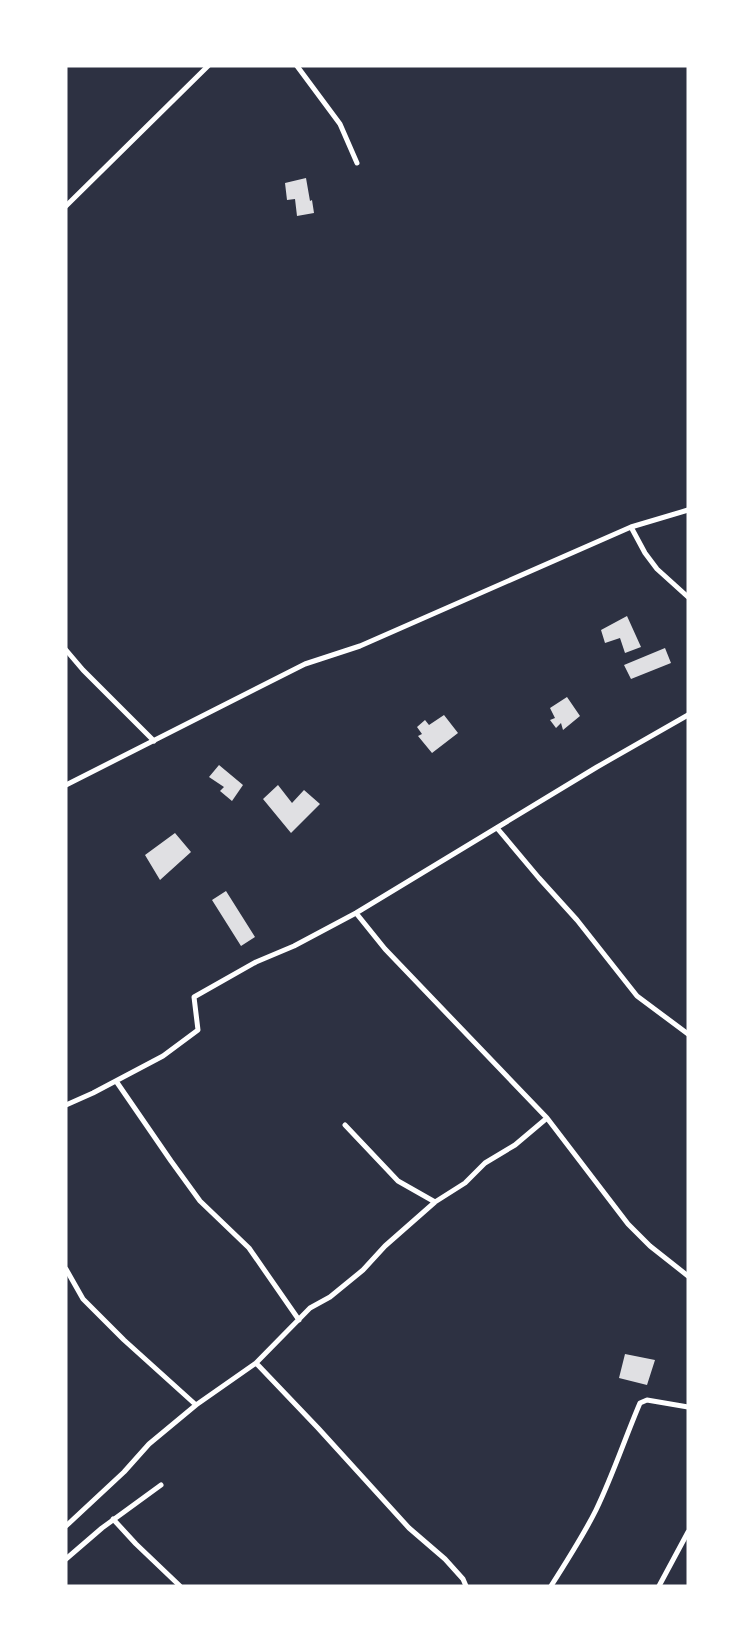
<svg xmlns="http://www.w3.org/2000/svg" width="754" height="1652" viewBox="0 0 754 1652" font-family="Mulish,sans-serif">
<rect width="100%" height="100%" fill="#2d3142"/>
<path fill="#e0e0e3" d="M306,178L310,201L312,200L314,213L297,216L295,199L287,200L285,183Z
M627,616L641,647L625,653L620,638L605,643L601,630Z
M665,648L671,663L631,679L624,665Z
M567,697L580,716L563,730L561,723L556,728L550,720L555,718L550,708Z
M444,715L458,733L432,753L418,736L422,734L417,727L425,720L429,725Z
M219,765L243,785L232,801L220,791L224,787L209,777Z
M278,785L292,803L304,790L320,804L291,833L263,799Z
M175,833L191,852L160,880L145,855Z
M226,891L255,937L241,946L212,900Z
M625,1354L655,1360L647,1385L619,1378Z"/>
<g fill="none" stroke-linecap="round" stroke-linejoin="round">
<path stroke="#fff" stroke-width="5" d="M297,66L340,124L357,163
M66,206L208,66
M631,527L645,553L657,569L688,597
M66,650L83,670L154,741
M66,785L305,664L360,646L631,527L688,510
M497,828L539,878L577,920L637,996L688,1034
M356,913L385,949L547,1118L628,1224L650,1246L688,1276
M116,1081L171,1161L200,1201L249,1248L299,1320
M66,1105L93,1093L163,1056L198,1030L194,997L256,962L294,946L356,913L597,767L688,715
M345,1125L398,1181L435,1202
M66,1269L83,1299L124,1340L196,1405
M256,1363L318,1428L409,1528L445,1559L463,1579L466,1586
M113,1519L136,1544L180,1586
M66,1526L124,1472L149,1444L196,1405L256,1363L310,1308L330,1297L363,1270L385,1246L435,1202L465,1183L485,1163L515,1145L547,1118
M66,1559L102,1528L161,1485
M551,1586C567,1561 583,1536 596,1510C613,1475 625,1438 640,1403L647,1400L688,1407
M659,1586L688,1532"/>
</g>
<rect width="754" height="1652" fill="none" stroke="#ffffff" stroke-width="135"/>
</svg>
